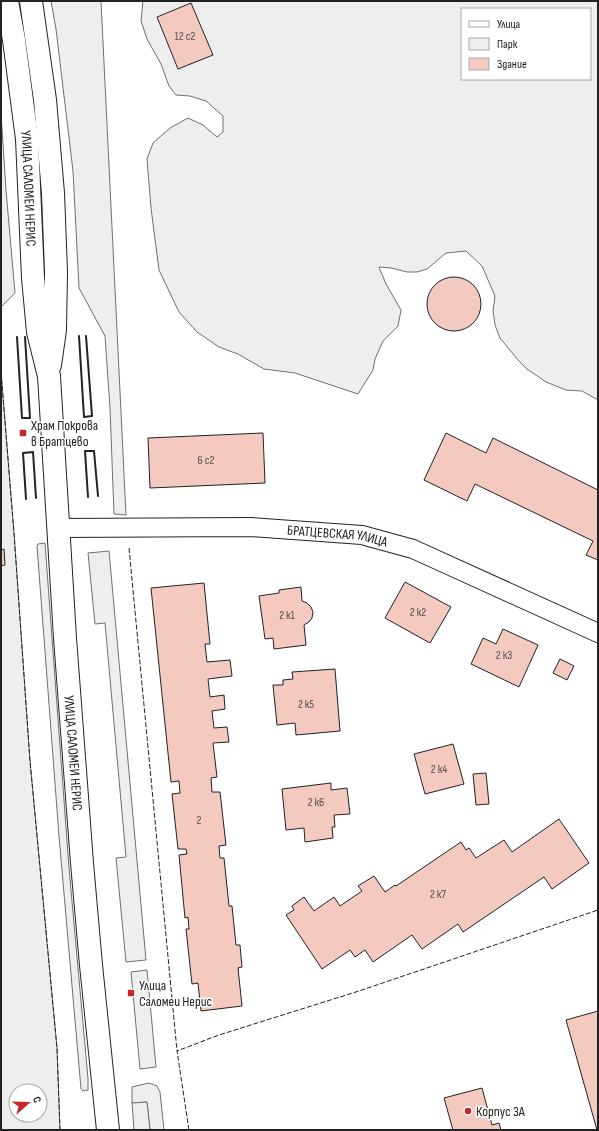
<svg xmlns="http://www.w3.org/2000/svg" width="599" height="1131" viewBox="0 0 599 1131" font-family="'Sofia Sans Condensed',sans-serif">
<rect width="100%" height="100%" fill="#fff"/>
<path fill="#eee" stroke="#6f6f6f" fill-rule="evenodd" d="M51,1H101L126,515L114,514L110,408L105,336L79,288L73,171L56,29Z
M143,1H598V400L582,391L566,390L546,382L527,369L518,360L500,338L495,325L493,311L495,296L482,266L466,251L446,253L427,269L417,272H407L391,268L379,267L386,284L401,310L398,326L383,341L375,359L373,370L358,394L295,373L264,369L238,354L219,347L197,332L179,312L159,270L151,208L147,159L153,143L170,128L188,118L203,125L217,137L223,132V116L206,101L190,96L176,95L169,86L161,64L147,39L141,21ZM462,9H590V79H462Z
M1,113L6,190L15,293L1,307Z
M1,372L14,533L30,761L57,1048L60,1130H1ZM16,1091H40V1115H16Z
M45,543L69,868L88,1079V1090L83,1091L81,1089L59,836L37,546L38,544Z
M109,551L146,960L126,962L116,858L126,857L105,623L95,624L88,553Z
M147,970L156,1067L140,1069L131,972Z
M149,1083L157,1086L160,1092L164,1130H150L147,1102L132,1103V1087Z"/>
<path fill="#ededed" stroke="#6f6f6f" d="M147,1102L150,1130H134L132,1103Z"/>
<path fill="#f3c9c0" stroke="#222" d="M191,3L213,55L178,69L157,17Z
M427 304a27 27 0 1 1 54 0a27 27 0 1 1-54 0Z
M263,433L265,483L150,488L148,438Z
M446,433L486,453L493,438L598,490V560L586,555L593,541L475,484L467,501L424,480Z
M4,549L5,565L1,566V550Z
M405,582L451,607L430,643L385,618Z
M204,583L210,644H205L207,662L230,660L232,676L208,679L210,697L224,695L225,709L212,711L214,728L227,727L229,742L213,743L217,777L211,778L212,792H220L226,845L219,846L220,858H224L229,906H232L236,945H240L242,967L238,968L242,1006L201,1011L198,983L192,984L186,929H189L188,917L185,918L179,855L187,854L186,849H178L172,794L180,793L179,781L171,782L151,588Z
M301,587L302,601L307,603L311,607L313,612L312,618L309,622L304,625L306,645L274,649L273,638L265,639L259,596L279,593V590Z
M503,629L538,645L519,687L471,664L483,638L496,644Z
M560,659L574,666L567,680L553,673Z
M335,669L340,731L296,735L295,723L277,725L273,685H283V680L293,679L292,672Z
M453,744L464,784L425,794L414,754Z
M486,773L489,804L476,805L473,774Z
M331,783V790L347,788L350,814L334,815L335,827H332L333,838L305,842L304,828L286,830L282,789Z
M559,819L589,863L552,889L544,877L463,932L458,924L422,949L412,935L373,962L365,950L355,957L350,950L322,969L286,915L294,910L292,906L304,897L314,911L334,897L340,906L362,891L358,886L374,876L385,892L395,885L396,886L461,842L466,850L469,848L476,858L504,840L512,852Z
M598,1011V1130H597L566,1020Z
M482,1088L492,1125L499,1123L501,1130H453L444,1098Z"/>
<g fill="none" stroke-linecap="round" stroke-linejoin="round">
<defs>
<g id="minor">
<path id="s1" d="M58,528L251,527L362,535L413,549L598,633"/>
</g>
<g id="secondary">
<path id="s2" d="M7,1L14,40L27,139L33,278L38,332L49,376L65,638L82,863L91,965L108,1130"/>
<path d="M31,1L45,100L53,193L56,272L55,330L50,365"/>
</g>
</defs>
<use href="#minor" stroke="#222" stroke-width="20"/>
<use href="#secondary" stroke="#222" stroke-width="24"/>
<use href="#minor" stroke="#fff" stroke-width="18"/>
<use href="#secondary" stroke="#fff" stroke-width="22"/>
<path stroke="#222" stroke-width="1" stroke-dasharray="5 2" stroke-linecap="butt" d="M1,372L14,533L30,761L57,1048L60,1130
M129,548L177,1051
M189,1130L177,1051L219,1035L359,991L598,910"/>
<path stroke="#222" stroke-width="2" d="M79,336L84,417L92,416L86,336
M17,337L22,418H30L25,337
M88,497L85,451H94L98,496
M26,499L23,453L33,452L36,498"/>
</g>
<g fill="#c62828" stroke="#fff" stroke-width="1.5">
<rect x="19" y="429" width="8" height="8" rx="2"/>
<rect x="127" y="989" width="8" height="8" rx="2"/>
<circle cx="468" cy="1111" r="4"/>
</g>
<g text-anchor="middle" dominant-baseline="central" stroke-width="3" stroke-linejoin="round" paint-order="stroke">
<g font-size="12" fill="#564c4a">
<text x="185" y="36">12 с2</text>
<text x="206" y="460">6 с2</text>
<text x="418" y="612">2 к2</text>
<text x="287" y="615">2 к1</text>
<text x="504" y="655">2 к3</text>
<text x="306" y="704">2 к5</text>
<text x="439" y="769">2 к4</text>
<text x="316" y="802">2 к6</text>
<text x="199" y="820">2</text>
<text x="438" y="894">2 к7</text>
</g>
<g font-size="14" fill="#222" stroke="#fff">
<text stroke="none"><textPath href="#s2" startOffset="189">УЛИЦА САЛОМЕИ НЕРИС</textPath></text>
<text stroke="none"><textPath href="#s1" startOffset="280">БРАТЦЕВСКАЯ УЛИЦА</textPath></text>
<text stroke="none"><textPath href="#s2" startOffset="756">УЛИЦА САЛОМЕИ НЕРИС</textPath></text>
</g>
<g font-size="14" fill="#222" stroke="#fff" text-anchor="start">
<text x="31" y="425">Храм Покрова<tspan x="31" dy="16">в Братцево</tspan></text>
<text x="139" y="985">Улица<tspan x="139" dy="16">Саломеи Нерис</tspan></text>
<text x="476" y="1111">Корпус 3А</text>
</g>
</g>
<rect width="599" height="1131" fill="none" stroke="#222222" stroke-width="4"/>
<rect x="461" y="8" width="130" height="72" fill="#ffffff" stroke="#a7a7a7"/>
<rect x="469" y="21" width="20" height="6" fill="#ffffff" stroke="#a7a7a7"/>
<text x="497" y="28" font-size="12" fill="#222222">Улица</text>
<rect x="469" y="38" width="20" height="12" fill="#eeeeee" stroke="#a7a7a7"/>
<text x="497" y="48" font-size="12" fill="#222222">Парк</text>
<rect x="469" y="58" width="20" height="12" fill="#f3c9c0" stroke="#a7a7a7"/>
<text x="497" y="68" font-size="12" fill="#222222">Здание</text>
<g transform="translate(28 1103) rotate(70)"><circle r="19" fill="#ffffff" stroke="#a7a7a7"/>
<path d="M0-3L7 15L0 10L-7 15Z" fill="#c62828"/>
<text y="-6" font-size="11" font-weight="bold" text-anchor="middle" fill="#222222">С</text>
</g>
</svg>
